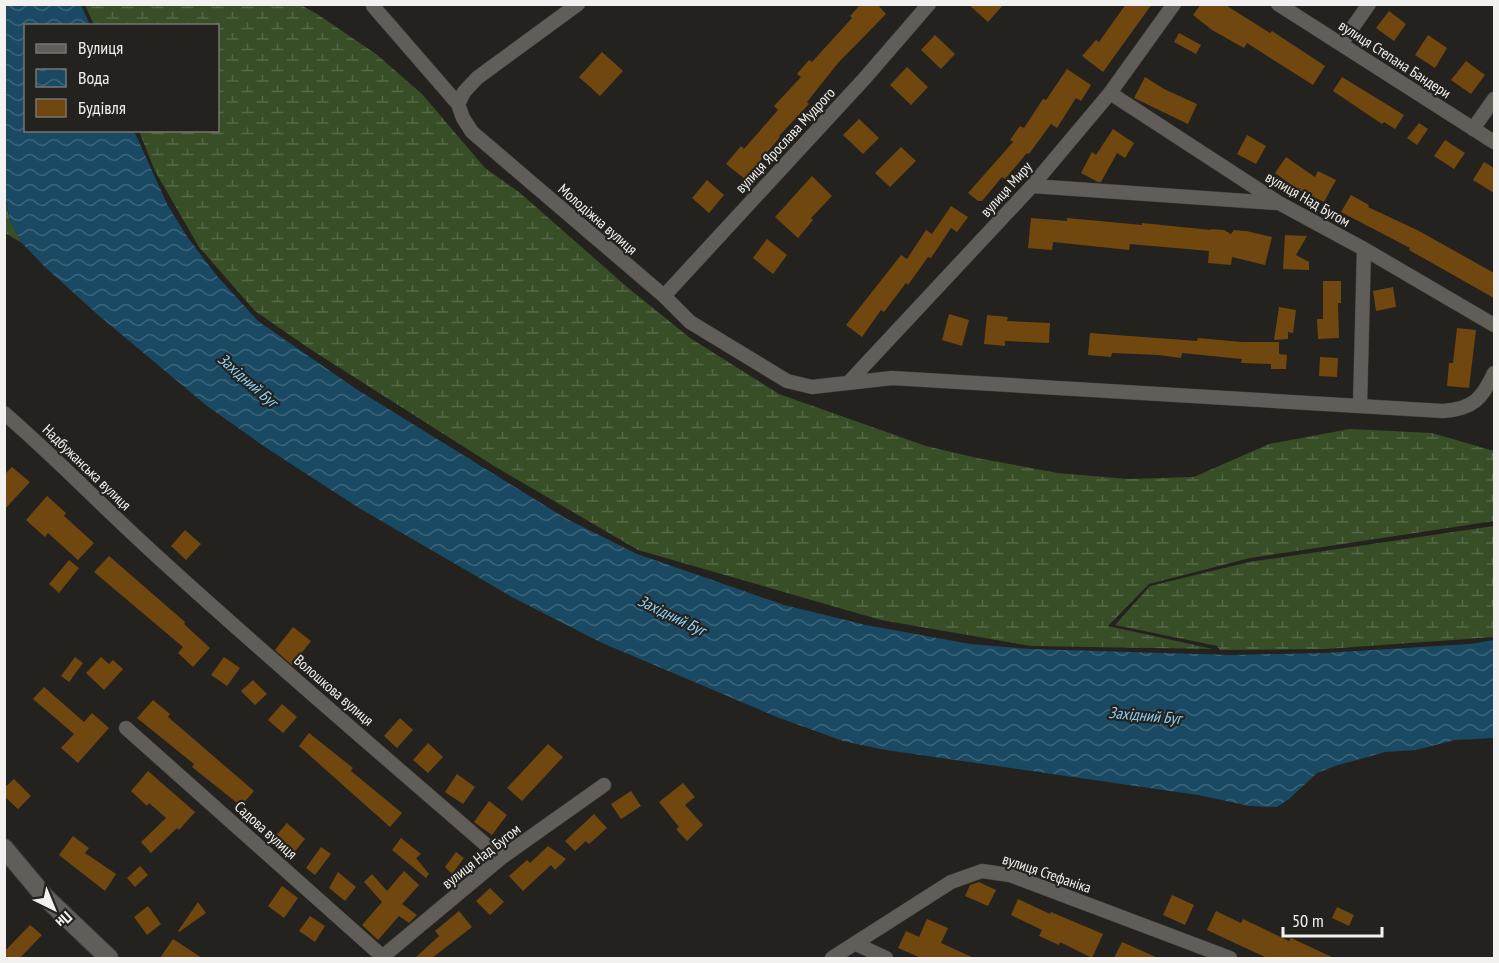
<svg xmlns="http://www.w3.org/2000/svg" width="1499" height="963" viewBox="0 0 1499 963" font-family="'PT Sans Narrow',sans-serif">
<defs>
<pattern id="wetland-marsh" width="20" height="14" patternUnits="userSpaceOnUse" patternTransform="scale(1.5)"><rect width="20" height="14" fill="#374e27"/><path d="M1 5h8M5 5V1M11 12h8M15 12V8" fill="none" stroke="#546847"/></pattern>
<pattern id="water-waves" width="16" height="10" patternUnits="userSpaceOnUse" patternTransform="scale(1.5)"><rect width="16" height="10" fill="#1a4a63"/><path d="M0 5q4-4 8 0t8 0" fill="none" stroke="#3c657a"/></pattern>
</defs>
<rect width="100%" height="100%" fill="#24221e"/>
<path fill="url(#wetland-marsh)" d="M299,4L317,14L376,54L422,94L485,168L519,192L627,287L690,338L779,394L926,446L977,458L1058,473L1128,479L1194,477L1269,444L1350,429L1432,433L1494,451V521L1250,558L1149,584L1108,626L1213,649L1031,646L881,620L638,550L494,466L310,349L255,311L199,247L155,171L139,131L218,130V26L94,25L85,5Z
M4,196L10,221L22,243L5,233Z
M1494,526V637L1326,649L1220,650L1217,646L1115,625L1150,586L1249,562Z"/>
<path fill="url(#water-waves)" d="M4,5H81L90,25L26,26V130L134,131L168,206L188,238L217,276L258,321L356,389L565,518L637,554L784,605L866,625L970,644L1029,649L1231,655L1323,653L1470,644L1494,640V738L1455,740L1416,750L1385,752L1335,766L1317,773L1289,799L1277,807H1271L1250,806L1198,795L886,750L843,741L777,717L600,642L512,597L359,508L268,449L207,406L97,314L45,267L22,243L10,221L5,196Z"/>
<path fill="#714710" d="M861,4H877L886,14L838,63L807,102L809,104L779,136L780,137L745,179L726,164L741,146L744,149L778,110L774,106L801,77L797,74L809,60L812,62L852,18L850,16Z
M968,4H1004L988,22Z
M1126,4H1152L1103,72L1082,56L1096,40L1099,42Z
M1201,4H1224L1270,33L1272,31L1325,66L1313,85L1247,43L1244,48L1212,30L1193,15Z
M1389,11L1406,24L1394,41L1376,28Z
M1179,33L1201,45L1196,54L1174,42Z
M935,35L955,54L941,69L921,50Z
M1428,35L1447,48L1435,68L1415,55Z
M602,52L623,71L600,96L579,77Z
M1466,61L1485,75L1471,94L1451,80Z
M907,67L928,87L911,105L890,85Z
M1067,69L1091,85L1081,101L1076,98L1057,128L1051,124L1029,154L1027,153L1005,179L1002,177L982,201H978L968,193L1013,142L1010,140L1020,126L1024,128L1043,99L1046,100Z
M1145,77L1164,89L1197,104L1188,124L1134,98Z
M1342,77L1404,115L1395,129L1384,122L1382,124L1333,91Z
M859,119L879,138L863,154L843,135Z
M1419,123L1428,129L1417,145L1407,138Z
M1113,129L1134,143L1125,158L1117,153L1101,182H1098L1081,173L1092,152L1096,155Z
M1247,135L1266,146L1256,164L1237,154Z
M1445,140L1465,153L1454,169L1434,156Z
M901,147L916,161L890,187L875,173Z
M1286,157L1315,177L1318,171L1336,180L1324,202L1294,187L1275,173Z
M1484,162L1494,168V193L1473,180Z
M812,176L832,196L811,218L813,220L798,238L775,217Z
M707,180L724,195L709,213L692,198Z
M1351,195L1369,205L1368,207L1419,231L1494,273V298L1409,250L1410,248L1341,212Z
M951,206L968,217L957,232L951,228L931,258L928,257L908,285L906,283L884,312L881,310L862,337L846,325L901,255L907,259L926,230L932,234Z
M1031,218L1067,221V218L1142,225V223L1211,230V229L1224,230L1231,234L1234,230L1246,231L1272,237L1265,265L1232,257L1231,265L1208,263L1209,251L1130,244L1129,250L1053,242L1052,250L1028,248Z
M1285,235L1307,236L1296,255L1309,262V270L1283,269Z
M767,239L787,255L773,274L753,258Z
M1323,281H1341V303H1338L1339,338L1318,339L1317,319H1323Z
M1393,287L1396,307L1376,311L1373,291Z
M1279,307L1296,310L1293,333L1288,332V339L1274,340Z
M949,314L969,320L962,346L942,340Z
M987,315L1008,317L1007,321L1050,323L1049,343L1005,341V346L984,344Z
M1457,328L1476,330L1469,388L1447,386L1449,363H1453Z
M1090,333L1197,341L1198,338L1242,342H1279V354L1287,355L1286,369H1271V364L1241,363L1242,359L1182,353L1181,358L1159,355L1112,353L1111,357L1088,355Z
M1320,357L1338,358L1337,377L1319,376Z
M12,467L30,482L4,510V475Z
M47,496L66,513L64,516L94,543L78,560L48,533L45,537L26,520Z
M185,530L201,544L186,560L171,546Z
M109,556L185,622L184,624L210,648L193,667L178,653L183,647L94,572Z
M69,560L79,568L59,593L49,584Z
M293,627L311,641L292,665L275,650Z
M75,657L83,663L69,682L61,676Z
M101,657L109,664L113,660L123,669L104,690L86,673Z
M224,657L240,668L227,686L211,675Z
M253,680L267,694L255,705L241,691Z
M44,687L84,722L92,713L109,728L78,763L61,748L74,734L33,699Z
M153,700L170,714L168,717L254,791L241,806L192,767L194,764L137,718Z
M282,704L297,717L283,733L268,720Z
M400,718L413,730L397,748L384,736Z
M309,733L353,768L351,771L402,813L390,827L299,746Z
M428,743L443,757L428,773L413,760Z
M548,744L563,757L522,801L507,788Z
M148,771L195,812L179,830L177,828L151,853L141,842L166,818L149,803L147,806L131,791Z
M457,774L475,787L463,804L445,792Z
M14,779L31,796L18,809L4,796V788Z
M683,783L695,797L685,805L703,825L687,841L676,829L679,827L659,802Z
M631,791L641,806L621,819L611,804Z
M489,801L507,815L492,835L474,822Z
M594,814L607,828L589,844L586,841L575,851L565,841Z
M287,823L305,839L292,855L273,839Z
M73,836L89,848L85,853L116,874L105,891L59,855Z
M401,838L421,854L416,858L429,874L426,878L392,850Z
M548,846L566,859L555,870L551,865L523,891L509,876L527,860L530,863Z
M321,847L331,854L315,875L306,868Z
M456,852L464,858L452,874L445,867Z
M140,866L148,875L135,887L127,878Z
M404,871L419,885L402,904L417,915L409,923L399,916L378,940L362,925L382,902L364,882L372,874L387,891Z
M338,872L356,887L345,901L329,888Z
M979,882L996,890L988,906L965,896L970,885Z
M282,886L298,898L284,918L268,906Z
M490,888L504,902L490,915L476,901Z
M1172,895L1194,905L1185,925L1163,915Z
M1018,899L1050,914L1051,912L1103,934L1092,958L1060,942L1059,945L1039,936L1042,930L1011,915Z
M198,902L206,913L179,932L178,931Z
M148,906L161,924L147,935L134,917Z
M1337,907L1354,915L1349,926L1332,918Z
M459,911L472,927L432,958H415L439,936L435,931Z
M1216,911L1241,923L1243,919L1289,941L1291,938L1334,958H1267L1207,930Z
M310,916L325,926L315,942L299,931Z
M927,919L948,928L941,943L974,958H921L898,948L906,931L919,937Z
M30,925L42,935L20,958H4V952Z
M173,939L202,958H160Z
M1122,942L1158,958H1114Z"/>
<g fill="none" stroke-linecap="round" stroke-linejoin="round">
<defs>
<path id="street" d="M1278,4L1494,142
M373,6L458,104L463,118L472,132L664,296L690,322L787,381L812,387L892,378L1443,411C1473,409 1482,399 1494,373
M1341,44L1369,4
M1110,93L1279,203L1364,249L1494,325
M458,104L464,92L477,78L578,4
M1473,129L1494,99
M1032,186L1277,203
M664,296L865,78L929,4
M849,382L1032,186L1110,93L1174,4
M1360,406L1364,249
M4,413C54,456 99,503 147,547C262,653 383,755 501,858
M126,728L383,957
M856,944L886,958
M381,958L501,858L604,785
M832,958L951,882L982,871L1010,875L1230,958"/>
<path id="secondary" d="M4,848L45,897L109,958"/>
</defs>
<use href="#street" stroke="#403e3b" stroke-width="15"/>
<use href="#secondary" stroke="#403e3b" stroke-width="20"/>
<use href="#street" stroke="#615e5a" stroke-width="14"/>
<use href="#secondary" stroke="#615e5a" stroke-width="18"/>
</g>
<g text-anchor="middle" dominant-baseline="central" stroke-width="4.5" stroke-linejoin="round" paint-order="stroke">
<g font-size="15" fill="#f3f1ef" stroke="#24221e">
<text transform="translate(1395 59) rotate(33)">вулиця Степана Бандери</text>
<text transform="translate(785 140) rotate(-47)">вулиця Ярослава Мудрого</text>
<text transform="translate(1006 189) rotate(-48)">вулиця Миру</text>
<text transform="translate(1308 199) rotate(30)">вулиця Над Бугом</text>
<text transform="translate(598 219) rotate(41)">Молодіжна вулиця</text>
<text transform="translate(87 467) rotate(44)">Надбужанська вулиця</text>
<text transform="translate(334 690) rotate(41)">Волошкова вулиця</text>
<text transform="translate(266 830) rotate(42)">Садова вулиця</text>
<text transform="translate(481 856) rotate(-38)">вулиця Над Бугом</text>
<text transform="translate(1047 873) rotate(19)">вулиця Стефаніка</text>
</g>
<g font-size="16" font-style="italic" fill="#91d1f7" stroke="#24221e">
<text transform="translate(248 380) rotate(41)">Західний Буг</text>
<text transform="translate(672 615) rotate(26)">Західний Буг</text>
<text transform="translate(1145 715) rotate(5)">Західний Буг</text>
</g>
</g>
<rect width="1499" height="963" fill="none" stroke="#f3f1ef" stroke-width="12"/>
<rect x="24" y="24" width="195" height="108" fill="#24221e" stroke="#777572" stroke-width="1.5"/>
<rect x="36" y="44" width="30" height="9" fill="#615e5a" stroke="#777572" stroke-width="1.5"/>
<text x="78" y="54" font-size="18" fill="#f3f1ef">Вулиця</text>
<rect x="36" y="69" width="30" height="18" fill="url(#water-waves)" stroke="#777572" stroke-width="1.5"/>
<text x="78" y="84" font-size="18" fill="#f3f1ef">Вода</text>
<rect x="36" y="99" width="30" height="18" fill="#714710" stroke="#777572" stroke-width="1.5"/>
<text x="78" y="114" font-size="18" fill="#f3f1ef">Будівля</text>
<g transform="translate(54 909) rotate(137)" stroke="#24221e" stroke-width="4.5" paint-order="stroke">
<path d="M0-4.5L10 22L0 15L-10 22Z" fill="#f3f1ef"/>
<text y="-9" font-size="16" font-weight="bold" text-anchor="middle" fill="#f3f1ef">Пн</text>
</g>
<path d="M1283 927v9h99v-9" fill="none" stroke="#f3f1ef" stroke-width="3"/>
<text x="1292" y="927" font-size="18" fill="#f3f1ef" stroke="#24221e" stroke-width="4.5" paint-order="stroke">50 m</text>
</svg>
